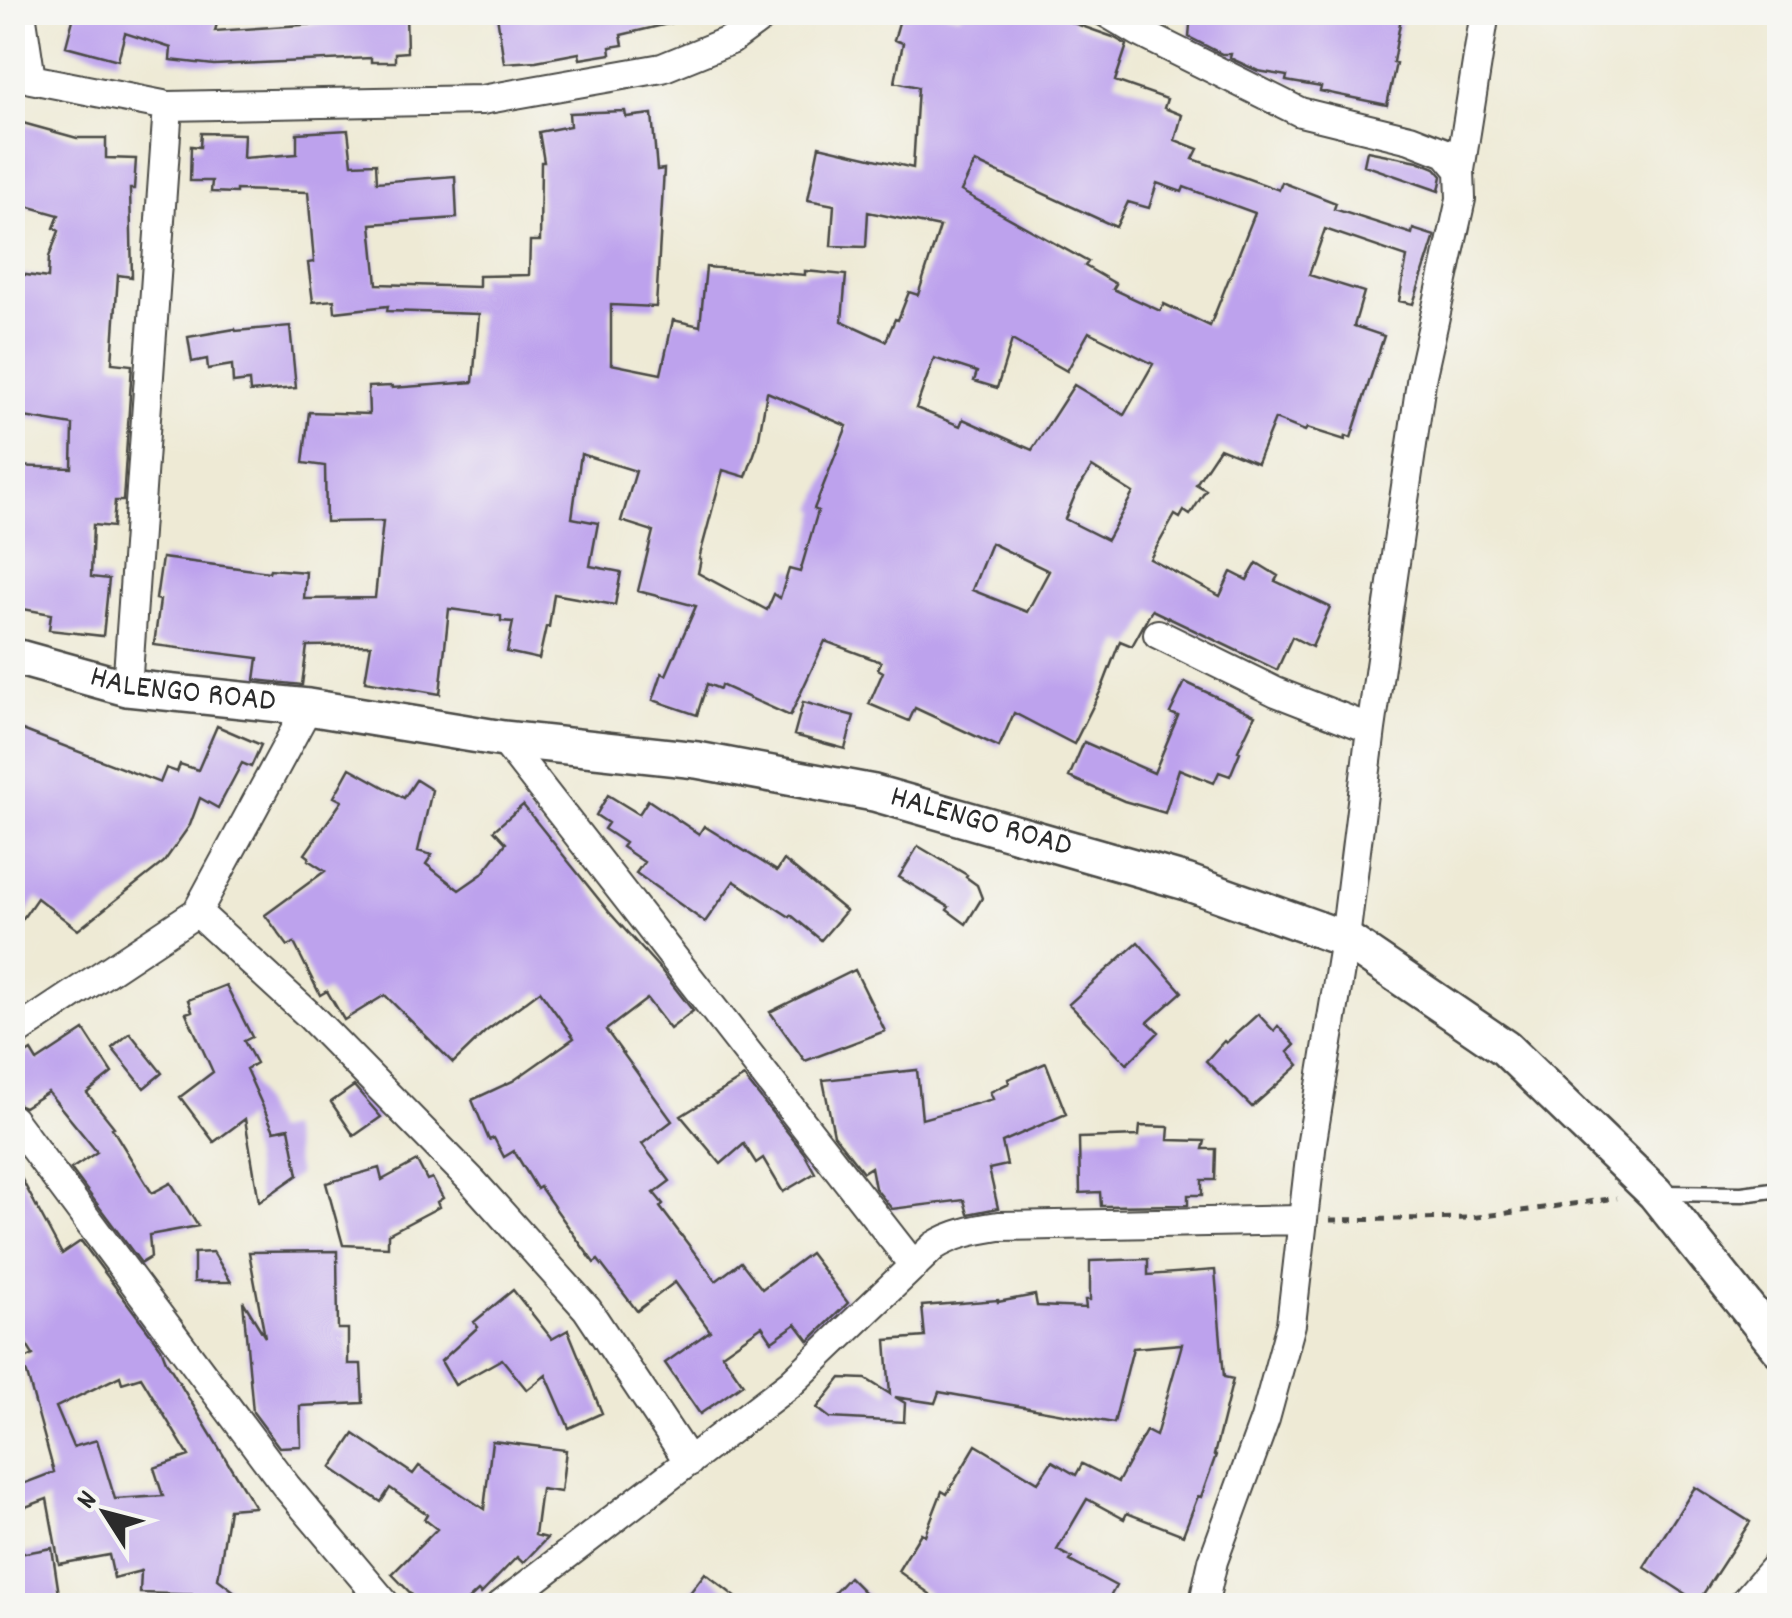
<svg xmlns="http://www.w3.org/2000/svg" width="1792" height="1618" viewBox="0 0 1792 1618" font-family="Dekko,sans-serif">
<rect width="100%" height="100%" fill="#f6f6f2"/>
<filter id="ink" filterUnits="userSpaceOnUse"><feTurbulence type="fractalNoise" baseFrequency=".01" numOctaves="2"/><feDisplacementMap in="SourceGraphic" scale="20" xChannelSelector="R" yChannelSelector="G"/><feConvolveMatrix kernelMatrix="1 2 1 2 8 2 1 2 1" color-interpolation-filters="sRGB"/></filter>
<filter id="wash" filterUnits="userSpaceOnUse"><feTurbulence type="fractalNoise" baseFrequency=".0048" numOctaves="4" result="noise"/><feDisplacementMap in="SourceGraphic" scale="40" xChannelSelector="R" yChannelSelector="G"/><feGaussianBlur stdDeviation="2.25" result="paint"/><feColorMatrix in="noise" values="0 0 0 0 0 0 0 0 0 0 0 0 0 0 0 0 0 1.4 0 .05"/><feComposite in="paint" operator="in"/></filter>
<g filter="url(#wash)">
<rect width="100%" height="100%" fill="#eeead5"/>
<g id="blocks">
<path fill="#bda2ed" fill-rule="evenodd" d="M75,12H220L215,31L345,22L344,16L353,15L352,12H406L407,52L395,53V62H371V58L214,65L170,60L171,48L125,33L118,60L66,46Z
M519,12H532L534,19L573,12H675L676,22L621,35L623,45L610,47L611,54L580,59L579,53L536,61L504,63L497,15Z
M902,12H941L960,16L961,12H1077L1073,23L1113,37L1127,45L1115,81L1167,99L1164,108L1182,115L1175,140L1198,149L1193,159L1279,190L1282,182L1336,203L1334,209L1412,234L1413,229L1435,236L1413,304L1399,301L1407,257L1325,229L1309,275L1364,292L1354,326L1384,336L1351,438L1346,436L1345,440L1307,428L1305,431L1275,419L1257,463L1220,448L1196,484L1206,490L1190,515L1184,511L1180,518L1175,515L1150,559L1220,596L1231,572L1247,580L1257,563L1278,576L1275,581L1330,607L1312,647L1292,637L1277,670L1152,610L1132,646L1120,641L1102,688L1074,744L1014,713L999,747L915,708L909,721L869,704L883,672L878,669L881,662L825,641L790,716L721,685L720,689L707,684L697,715L653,700L662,673L666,675L696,606L638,591L653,531L621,521L636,471L581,454L572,518L598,523L590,566L621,572L615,605L554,594L549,627H546L539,659L507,652L513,622L501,621V616L449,609L440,694L365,681L371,645L307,646L302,685L255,680L258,658L154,645L160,600L156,599L162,558L269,572L270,569L306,572L304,599L375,598L383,521L326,522L325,466L303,463L309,412L369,414L368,387L392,386V388L473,382L479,314L387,311L388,306L335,312L334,300L313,302L308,263L314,262L308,192L236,190V193L211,192L212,181H190L191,146L200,147L201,133L244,134L243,158L297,154V133L348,130L352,164L376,163L377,182L455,176L457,218L371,224L377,284L479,287V276L529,275L530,241H540L541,162H544L539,132L570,126L569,113L625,111L626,117L652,114L657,170L664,169L656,307L611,305V364L661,374L673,320L700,326L706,267L805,275V271L846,275L842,321L886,341L895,319L898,320L909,292L918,295L940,227L868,212L866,247L831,246L834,205L808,200L819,146L913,168L918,87L895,82L903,43L894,40ZM975,162L1116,227L1128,202L1149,208L1157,183L1182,192L1184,187L1255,213L1210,326L1164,304L1160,311L1113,289L1116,284L1085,266L1088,262L961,191ZM1089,332L1153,364L1124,415L1074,385L1032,450L963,419L960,426L916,408L934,358L977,372L974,381L997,388L1012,340L1067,371ZM767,392L847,426L814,509L818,511L800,572L789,569L780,598L774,594L767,610L698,573L701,559H699L723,470L746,477L758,443ZM1092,467L1133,493L1107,540L1065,519L1076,493ZM991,543L1049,571L1027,612L972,590Z
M1191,12H1402L1393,62L1396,63L1387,105L1320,91L1321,87L1286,81L1287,76L1258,71L1230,58L1231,54H1222L1189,37Z
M12,120L77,138H106V158L136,159L134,189H130L132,277L118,275L112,363L132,365L123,501H115L113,527L93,525L91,577L109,579L103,636L49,630L51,614L12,607V466L72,468L73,425L12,415V273L48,278L49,257L59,231L54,228L59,215L12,202Z
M1367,151L1418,161L1435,168L1442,176L1439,191L1364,165Z
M290,326L296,388L250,392L249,381L233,383L232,365L208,369L207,359L192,362L188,337L235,329L236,331Z
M1185,682L1255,715L1238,751L1240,752L1230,776L1219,772L1214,783L1179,769L1165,813L1124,801L1069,777L1084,742L1154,773L1178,716L1170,713Z
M803,702L854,716L845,749L794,735Z
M12,726L160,783L166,768L177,772L180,764L198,770L217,726L261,745L251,767L242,763L218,808L200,798L190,825L164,862L78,930L37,898L12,934Z
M350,768L404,798L416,780L432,790L418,851L432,855L426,864L459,890L482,874L506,843L494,830L523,805L609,912L661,970L693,1011L670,1029L647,999L606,1030L672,1121L642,1144L670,1181L654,1193L663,1204L660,1207L716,1281L741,1262L762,1289L810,1253L848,1303L809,1341L796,1324L772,1341L762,1326L722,1354L743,1384L700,1414L665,1363L710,1331L675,1282L637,1311L598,1260L594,1263L540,1187L537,1189L514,1151L504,1157L494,1138L489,1140L472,1100L513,1081L574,1038L540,991L485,1032L453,1063L385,995L344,1020L327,991L320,995L294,943L288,946L265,915L325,871L308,860L309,857L305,854L342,801L334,797Z
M608,795L639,814L648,800L699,834L704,826L777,871L784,860L846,911L821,940L791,915L790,917L734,881L705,922L636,873L644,862L622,847L625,843L604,829L608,823L596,815Z
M918,846L967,875L966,877L977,885L982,898L966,924L947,910L949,907L899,877Z
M1138,942L1182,992L1148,1022L1159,1032L1127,1064L1069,1004Z
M855,970L885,1031L805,1061L770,1012Z
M226,985L252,1037L244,1041L256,1063L246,1069L274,1131L289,1128L298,1175L259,1202L245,1119L214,1142L180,1097L213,1072L186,1013L192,1011L188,1000Z
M1258,1014L1274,1031L1278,1026L1295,1045L1288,1052L1299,1065L1252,1107L1206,1061L1224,1041L1226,1043Z
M84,1030L112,1073L87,1093L114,1127L112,1128L152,1193L171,1183L198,1226L149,1235L151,1257L141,1263L71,1169L97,1152L48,1092L24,1107L12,1102V1063L31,1051L37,1061Z
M130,1033L162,1073L144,1088L112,1048Z
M1046,1063L1066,1114L1002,1142L1007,1165L989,1169L998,1208L968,1214L964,1200L892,1209L875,1188L871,1167L863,1172L834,1135L823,1080L917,1070L922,1119L993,1099L990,1092L1009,1083L1008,1079Z
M744,1077L804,1153L815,1173L783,1192L763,1158L756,1163L744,1144L721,1164L681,1116Z
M354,1086L381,1117L354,1136L331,1102Z
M1140,1126L1169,1127L1168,1140L1205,1141L1203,1149H1216L1215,1180H1202V1195H1188V1205L1101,1206L1100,1192L1080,1193L1079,1138L1139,1136Z
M12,1161L62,1254L81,1241L161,1348L166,1361L255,1507L229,1509L218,1579L240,1596L140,1593L141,1571L114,1578L109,1555L59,1564L47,1499L12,1512V1488L54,1472L27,1374L20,1362L33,1355L12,1322ZM120,1376L122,1383L141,1377L189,1456L154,1468L163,1496L115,1499L97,1440L73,1447L56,1407Z
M417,1161L427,1180L432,1178L443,1198L437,1202L439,1207L388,1234V1247L343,1245L326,1183L379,1168L382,1180Z
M337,1251L338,1329H348V1364H361L363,1403L300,1406L301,1446L279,1447L253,1412L243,1301L265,1337L249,1252Z
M213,1252L231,1282H194V1253Z
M1148,1259V1275L1215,1270L1224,1377L1233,1379L1214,1455H1216L1201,1497L1198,1496L1183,1535L1127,1513L1124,1519L1087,1499L1057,1550L1072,1558L1070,1561L1116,1586L1105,1606H922L930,1594L898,1571L921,1533L925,1535L942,1491L947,1494L976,1445L1038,1482L1052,1461L1076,1475L1082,1464L1118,1482L1146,1431L1156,1436L1182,1344L1133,1348L1114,1423L939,1392L935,1403L895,1397L905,1403L904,1422L830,1418L817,1408L841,1378L866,1379L890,1394L886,1340L925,1337L922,1306L998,1300V1302L1035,1295L1037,1306L1086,1308L1085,1300H1090V1261Z
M513,1290L552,1339L568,1330L602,1413L569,1428L546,1375L527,1390L502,1359L455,1385L441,1361L478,1327L474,1322Z
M354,1434L413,1474L419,1466L484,1509L492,1441L566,1450L561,1492L541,1489L535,1535L547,1538L523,1563L517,1557L481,1594L478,1591L462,1606H423L392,1574L437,1529L424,1519L427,1514L390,1488L381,1502L331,1468Z
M1695,1487L1750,1522L1698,1602L1644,1567Z
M52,1548L60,1601L22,1606L14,1555Z
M705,1573L747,1606H680Z
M849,1577L878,1606H822Z"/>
</g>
</g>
<g filter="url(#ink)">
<use href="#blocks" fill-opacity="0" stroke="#484844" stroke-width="2.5"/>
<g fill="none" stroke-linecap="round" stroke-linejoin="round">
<defs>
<path id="service" d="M1661,1193L1742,1194L1780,1189"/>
<path id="minor" d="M21,12L31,79
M1105,12L1139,32L1300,112L1410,139L1446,153L1460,170L1461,199L1422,375L1371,729L1345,939L1312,1141L1291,1324L1265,1419L1213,1561L1203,1606
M12,70L31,79L168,106L482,100L662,68L731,40L769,12
M1460,170L1485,12
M1158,634L1276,692L1371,729
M127,688L168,106
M503,739L914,1266
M197,912L308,1014L473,1182L587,1309L689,1462
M12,1035L197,912L308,707
M12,1119L286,1486L387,1606
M500,1606L791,1383L934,1246C955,1233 975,1230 999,1226L1303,1220
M1741,1606L1780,1561"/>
<g id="tertiary">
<path id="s1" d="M12,656L127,688L308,707L503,739L697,760L874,793L1186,882L1345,939L1505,1048L1655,1193L1780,1349"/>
</g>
</defs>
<use href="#service" stroke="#484844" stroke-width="19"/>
<use href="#minor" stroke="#484844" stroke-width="32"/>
<use href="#tertiary" stroke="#484844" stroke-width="40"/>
<path stroke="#484844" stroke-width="5" stroke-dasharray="8 8" stroke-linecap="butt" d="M1330,1220L1470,1218L1617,1198"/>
<use href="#service" stroke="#fff" stroke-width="14"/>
<use href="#minor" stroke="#fff" stroke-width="28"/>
<use href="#tertiary" stroke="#fff" stroke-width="35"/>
</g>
</g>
<g text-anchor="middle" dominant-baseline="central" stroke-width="8" stroke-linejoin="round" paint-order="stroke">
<g font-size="32" fill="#2b2b2b" stroke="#f6f6f2">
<text stroke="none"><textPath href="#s1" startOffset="175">HALENGO ROAD</textPath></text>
<text stroke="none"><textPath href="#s1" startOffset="985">HALENGO ROAD</textPath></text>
</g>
</g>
<rect width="1792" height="1618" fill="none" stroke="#f6f6f2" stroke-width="50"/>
<g transform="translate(105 1513) rotate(306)" stroke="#f6f6f2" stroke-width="8" paint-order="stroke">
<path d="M0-8L18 38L0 25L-18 38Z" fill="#2b2b2b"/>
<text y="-15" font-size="28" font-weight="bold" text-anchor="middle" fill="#2b2b2b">N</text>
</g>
</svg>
